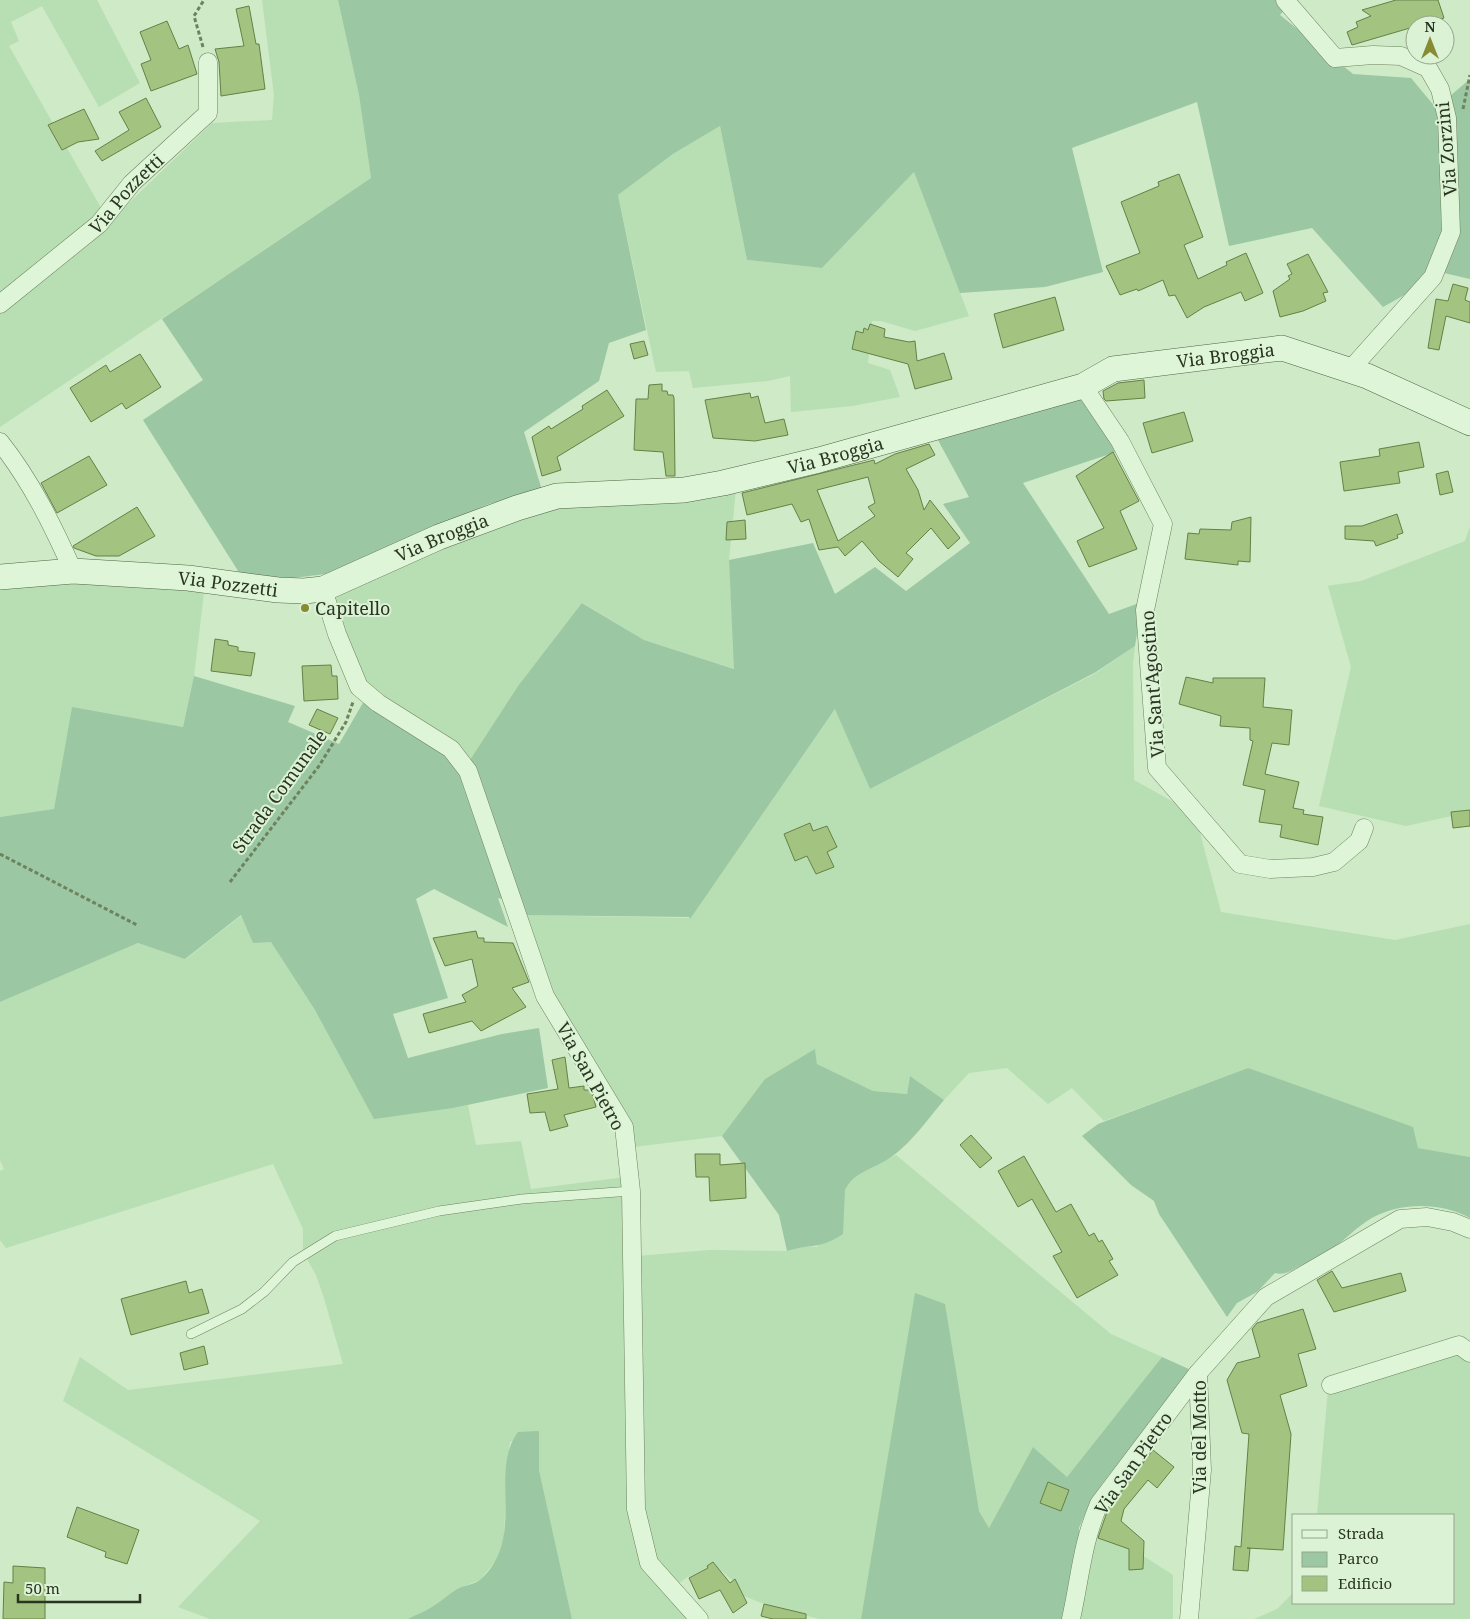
<svg xmlns="http://www.w3.org/2000/svg" width="1470" height="1619" viewBox="0 0 1470 1619" font-family="'Noto Serif',serif">
<rect width="100%" height="100%" fill="#ceeac6"/>
<path fill="#b8deb4" d="M0,0H97L140,83L99,107L42,6L11,22L19,41L9,46L109,222L212,123L272,120L274,95L262,0H338L359,95L371,178L0,427Z
M720,126L747,260L822,268L914,172L969,316L915,331L881,321H872L868,363L890,370L900,397L852,406L791,412L790,376L768,381L693,388L689,371L656,372L618,195L673,154Z
M736,488L729,560L735,669L644,640L583,603L518,686L470,760L367,696L328,599L518,510Z
M1470,526V812L1406,826L1319,806L1351,667L1328,586H1326L1361,581L1465,541Z
M39,579L205,585L194,676L183,727L72,708L54,810L0,817V587Z
M1135,646L1133,663L1134,780L1195,814L1221,912L1395,940L1470,924V1157L1418,1148L1248,1068L1104,1121L1072,1088L1048,1104L1007,1068L969,1073L944,1100L910,1076L907,1094L873,1091L817,1064L815,1050L765,1079L722,1136L626,1148L512,915L690,918L836,708L870,789L1096,673Z
M242,915L271,941L315,1010L453,1108L468,1105L476,1145L521,1141L531,1189L618,1178L625,1174L638,1256L709,1250L787,1251L802,1246L817,1247L847,1185L862,1171L896,1155L1111,1334L1162,1357L1067,1477L1033,1447L989,1528L979,1511L916,1293L861,1619H819L764,1604L744,1596L733,1581L715,1565L686,1578L671,1589L696,1619H572L539,1470V1432L510,1442L506,1481L504,1540L498,1558L480,1580L457,1589L434,1607L408,1619H210L178,1607L260,1521L63,1401L80,1357L128,1390L343,1364L324,1298L316,1275L303,1252V1229L273,1164L6,1248L0,1240V1171L4,1169L0,1160V1002L138,943L186,959Z
M1429,1351L1470,1356V1619H1254L1277,1609L1294,1592V1603H1454V1515H1317L1328,1389Z
M1092,1523L1173,1575V1619H1068Z"/>
<path fill="#9bc7a3" d="M338,0H1292L1280,15L1353,74L1411,78L1436,108L1470,79V279L1444,273L1383,307L1312,228L1229,246L1197,102L1072,148L1103,272L1045,287L960,293L914,172L822,268L747,260L720,126L673,154L618,195L646,330L609,343L599,381L524,432L542,490L489,504L326,574L293,578L240,574L143,420L203,380L162,319L371,178L359,95Z
M1086,384L1125,449L1023,483L1109,614L1142,602L1135,646L1096,672L870,789L835,709L690,919L689,917L512,915L506,900L498,898L508,927L434,889L416,899L448,998L393,1014L408,1058L502,1034L539,1028L548,1088L453,1108L374,1119L315,1010L271,942L253,943L241,915L185,959L138,943L0,1002V817L54,809L72,707L183,727L194,676L295,706L288,722L339,744L367,696L470,760L518,686L582,603L644,640L734,669L729,560L813,543L835,594L875,567L906,591L970,543L943,504L969,497L933,431Z
M815,1049L817,1064L873,1091L907,1094L910,1076L944,1100C926,1121 907,1150 881,1163C867,1171 853,1174 845,1190L843,1234C819,1250 812,1243 787,1251L779,1215L722,1136L765,1079Z
M1248,1068L1413,1127L1418,1148L1470,1157V1218C1440,1201 1395,1202 1367,1221C1352,1231 1340,1245 1324,1254C1317,1259 1308,1262 1300,1266C1292,1270 1284,1276 1275,1273L1257,1292L1237,1303L1227,1317L1159,1214L1154,1201L1131,1185L1082,1136L1098,1124Z
M915,1293L945,1304L979,1511L989,1528L1033,1447L1067,1477L1162,1357L1191,1370L1102,1484L1090,1502L1079,1528V1553L1068,1619H861Z
M539,1431V1470L572,1619H408C417,1614 427,1611 435,1605C443,1600 449,1594 457,1589C464,1585 475,1585 481,1579C527,1537 488,1472 518,1432Z"/>
<path fill="#a3c480" stroke="#658046" fill-rule="evenodd" d="M1396,0H1438L1444,18L1352,45L1347,32L1358,27L1356,22L1371,16L1362,10Z
M249,6L256,44H259L265,89L221,96L219,62L215,49L244,46L236,9Z
M167,21L179,49L188,45L197,74L151,91L141,64L151,60L140,32Z
M146,98L161,127L102,161L95,151L129,130L119,112Z
M84,109L99,139L78,142L62,150L48,125Z
M1179,174L1203,237L1184,245L1198,279L1227,265L1226,262L1246,253L1263,293L1245,301L1241,292L1204,307L1187,318L1175,295L1169,296L1163,280L1138,291L1137,289L1120,295L1106,266L1140,253L1121,202L1159,186L1158,182Z
M1308,254L1328,292L1323,293L1326,301L1303,311L1280,317L1273,291L1290,279L1288,276L1292,274L1287,264Z
M1453,284L1468,288L1465,300L1470,302V323L1446,316L1439,350L1428,348L1436,299L1448,301Z
M1055,297L1064,330L1003,348L994,314Z
M870,324L885,329L884,337L909,342L915,341L917,361L944,353L952,379L915,389L908,364L852,349L856,331L863,333L864,328L868,330Z
M644,341L648,355L634,359L630,344Z
M140,354L161,387L126,409L122,403L91,422L70,388L106,365L110,372Z
M1144,380L1145,398L1106,401L1104,399L1103,391L1118,383Z
M662,384V391H667L668,395H673L674,398L675,476H666L663,452L634,450L636,399H648L649,385Z
M607,390L624,416L557,457L561,470L542,476L532,437L549,426L551,429L583,409L582,406Z
M750,393L751,398L758,396L765,423L784,419L788,435L755,441L713,438L705,400Z
M1184,412L1193,441L1152,453L1143,423Z
M1419,442L1424,467L1398,472L1400,483L1344,491L1340,462L1380,456L1379,449Z
M929,444L935,455L906,469L918,490L924,510L930,500L960,538L948,549L931,528L906,553L913,559L898,577L879,561L862,541L845,556L838,547L819,550L809,519L801,522L792,504L747,515L742,493L874,460L875,464L895,454ZM868,477L875,503L868,507L875,516L838,541L817,490Z
M1113,452L1139,501L1120,511L1137,549L1089,567L1077,541L1104,528L1076,476Z
M89,456L107,485L57,513L41,483Z
M1448,471L1453,492L1440,495L1436,474Z
M137,507L155,536L119,556H96L74,548L73,546Z
M1397,514L1403,533L1397,535L1398,538L1376,546L1374,541L1345,539V526H1362Z
M1251,517L1250,562L1238,561V565L1185,559L1188,533L1199,534L1200,529L1231,530L1232,522Z
M745,520L746,539L726,540L727,522Z
M215,639L228,641V645L238,647V651L255,653L251,676L211,671Z
M331,665L332,676H337L338,699L304,701L302,666Z
M1186,677L1213,683V678H1265L1263,707L1292,710L1289,745L1272,743L1265,774L1299,782L1293,808L1304,810L1303,814L1323,817L1318,845L1280,837L1282,825L1259,822L1265,790L1243,785L1253,741L1250,740V728L1220,726L1221,716L1179,704Z
M317,709L338,718L330,734L309,725Z
M1470,810V826L1453,828L1451,812Z
M810,823L813,831L827,826L837,847L827,852L834,867L816,874L807,856L795,861L784,834Z
M476,931L478,938H484V942L513,943L529,982L512,988L526,1007L481,1031L472,1021L429,1033L423,1014L466,1002L462,995L478,986L472,959L445,966L433,938Z
M565,1057L569,1088L584,1086V1090H589L593,1096L596,1107L564,1115L568,1126L550,1131L545,1112L530,1113L527,1094L558,1089L552,1060Z
M971,1135L992,1158L980,1168L960,1145Z
M695,1154H720V1165L745,1163L746,1198L710,1201L709,1177H696Z
M1024,1156L1056,1212L1071,1204L1089,1236L1094,1233L1099,1242L1102,1240L1113,1259L1109,1261L1118,1275L1077,1298L1053,1256L1062,1252L1032,1199L1018,1207L998,1171Z
M1332,1271L1342,1288L1401,1273L1406,1291L1334,1312L1317,1280Z
M186,1281L189,1293L202,1289L209,1313L131,1335L121,1299Z
M1303,1309L1316,1349L1298,1354L1307,1386L1280,1395L1291,1434L1283,1550L1247,1548H1250L1248,1571L1233,1570L1235,1546L1241,1547L1249,1434L1242,1433L1227,1380L1237,1363L1260,1357L1252,1329L1257,1323Z
M204,1346L208,1364L184,1370L180,1353Z
M1153,1450L1174,1467L1157,1488L1148,1480L1124,1509L1121,1521L1144,1541L1143,1569L1129,1570V1549L1098,1538L1108,1509Z
M1048,1482L1069,1490L1061,1511L1040,1503Z
M77,1507L139,1530L127,1564L105,1557L106,1552L67,1537Z
M713,1562L730,1583L735,1579L747,1603L733,1613L720,1590L699,1599L689,1578L708,1568L707,1566Z
M13,1566L45,1568V1619H3L4,1582L13,1583Z
M764,1604L806,1614V1619H773L761,1616Z"/>
<g fill="none" stroke-linecap="round" stroke-linejoin="round">
<defs>
<path id="lane" d="M191,1334L242,1309L264,1292L293,1262L335,1236L439,1211L522,1199L631,1191"/>
<g id="street">
<path d="M1285,0L1335,58L1373,55L1401,56L1428,68L1440,89L1447,118L1451,232L1433,277L1350,370"/>
<path id="s1" d="M0,304L99,224L132,183L208,113V62"/>
<path d="M1083,386L1120,441L1163,524L1145,610L1157,768L1240,864L1270,869L1313,867L1334,862L1359,841L1364,828"/>
<path d="M0,442C31,481 53,526 73,571"/>
<path d="M323,589L337,634L359,687L378,703L451,749L468,771L545,996L624,1127L631,1191L636,1509L649,1563L699,1619"/>
<path d="M1331,1385L1459,1345L1470,1353"/>
<path d="M1071,1619C1080,1579 1082,1543 1099,1504L1198,1373L1266,1297L1400,1219L1427,1217L1453,1222L1470,1229"/>
<path d="M1189,1619L1202,1470L1198,1373"/>
</g>
<g id="secondary">
<path id="s2" d="M0,577L73,571L188,578L278,590L304,591L323,589L439,537L517,508L557,496L684,490L723,483L819,460L1083,386L1113,369L1282,348L1367,376L1470,423"/>
</g>
</defs>
<use href="#lane" stroke="#6d835d" stroke-width="10"/>
<use href="#street" stroke="#6d835d" stroke-width="19"/>
<use href="#secondary" stroke="#506541" stroke-width="26"/>
<path stroke="#6d835d" stroke-width="3" stroke-dasharray="4 2.5" stroke-linecap="butt" d="M203,47L194,16L204,0
M1463,109L1470,75
M0,854L137,925
M230,882L319,766L346,722L353,702"/>
<use href="#lane" stroke="#dff5d8" stroke-width="9"/>
<use href="#street" stroke="#dff5d8" stroke-width="18"/>
<use href="#secondary" stroke="#dff5d8" stroke-width="25"/>
</g>
<circle fill="#878c34" stroke="#dbf2d5" stroke-width="2" cx="305" cy="608" r="5"/>
<g text-anchor="middle" dominant-baseline="central" stroke-width="4" stroke-linejoin="round" paint-order="stroke">
<g font-size="18" fill="#293520" stroke="#dbf2d5">
<text transform="translate(1446 149) rotate(-95)">Via Zorzini</text>
<text stroke="none"><textPath href="#s1" startOffset="168">Via Pozzetti</textPath></text>
<text stroke="none"><textPath href="#s2" startOffset="1264">Via Broggia</textPath></text>
<text stroke="none"><textPath href="#s2" startOffset="859">Via Broggia</textPath></text>
<text stroke="none"><textPath href="#s2" startOffset="454">Via Broggia</textPath></text>
<text stroke="none"><textPath href="#s2" startOffset="229">Via Pozzetti</textPath></text>
<text transform="translate(1152 684) rotate(-94)">Via Sant'Agostino</text>
<text transform="translate(279 791) rotate(-54)">Strada Comunale</text>
<text transform="translate(591 1076) rotate(61)">Via San Pietro</text>
<text transform="translate(1199 1437) rotate(-90)">Via del Motto</text>
<text transform="translate(1133 1463) rotate(-55)">Via San Pietro</text>
</g>
<g font-size="18" fill="#293520" stroke="#dbf2d5" text-anchor="start">
<text x="315" y="608">Capitello</text>
</g>
</g>
<rect x="1292" y="1514" width="162" height="90" fill="#dbf2d5" stroke="#94a68d"/>
<rect x="1302" y="1530" width="25" height="8" fill="#dff5d8" stroke="#94a68d"/>
<text x="1338" y="1539" font-size="15" fill="#293520">Strada</text>
<rect x="1302" y="1552" width="25" height="15" fill="#9bc7a3" stroke="#94a68d"/>
<text x="1338" y="1564" font-size="15" fill="#293520">Parco</text>
<rect x="1302" y="1576" width="25" height="15" fill="#a3c480" stroke="#94a68d"/>
<text x="1338" y="1589" font-size="15" fill="#293520">Edificio</text>
<g transform="translate(1430 40)"><circle r="24" fill="#dbf2d5" stroke="#94a68d"/>
<path d="M0-4L9 19L0 12L-9 19Z" fill="#878c34"/>
<text y="-8" font-size="14" font-weight="bold" text-anchor="middle" fill="#293520">N</text>
</g>
<path d="M18 1594v8h122v-8" fill="none" stroke="#293520" stroke-width="2.5"/>
<text x="25" y="1594" font-size="15" fill="#293520" stroke="#dbf2d5" stroke-width="4" paint-order="stroke">50 m</text>
</svg>
